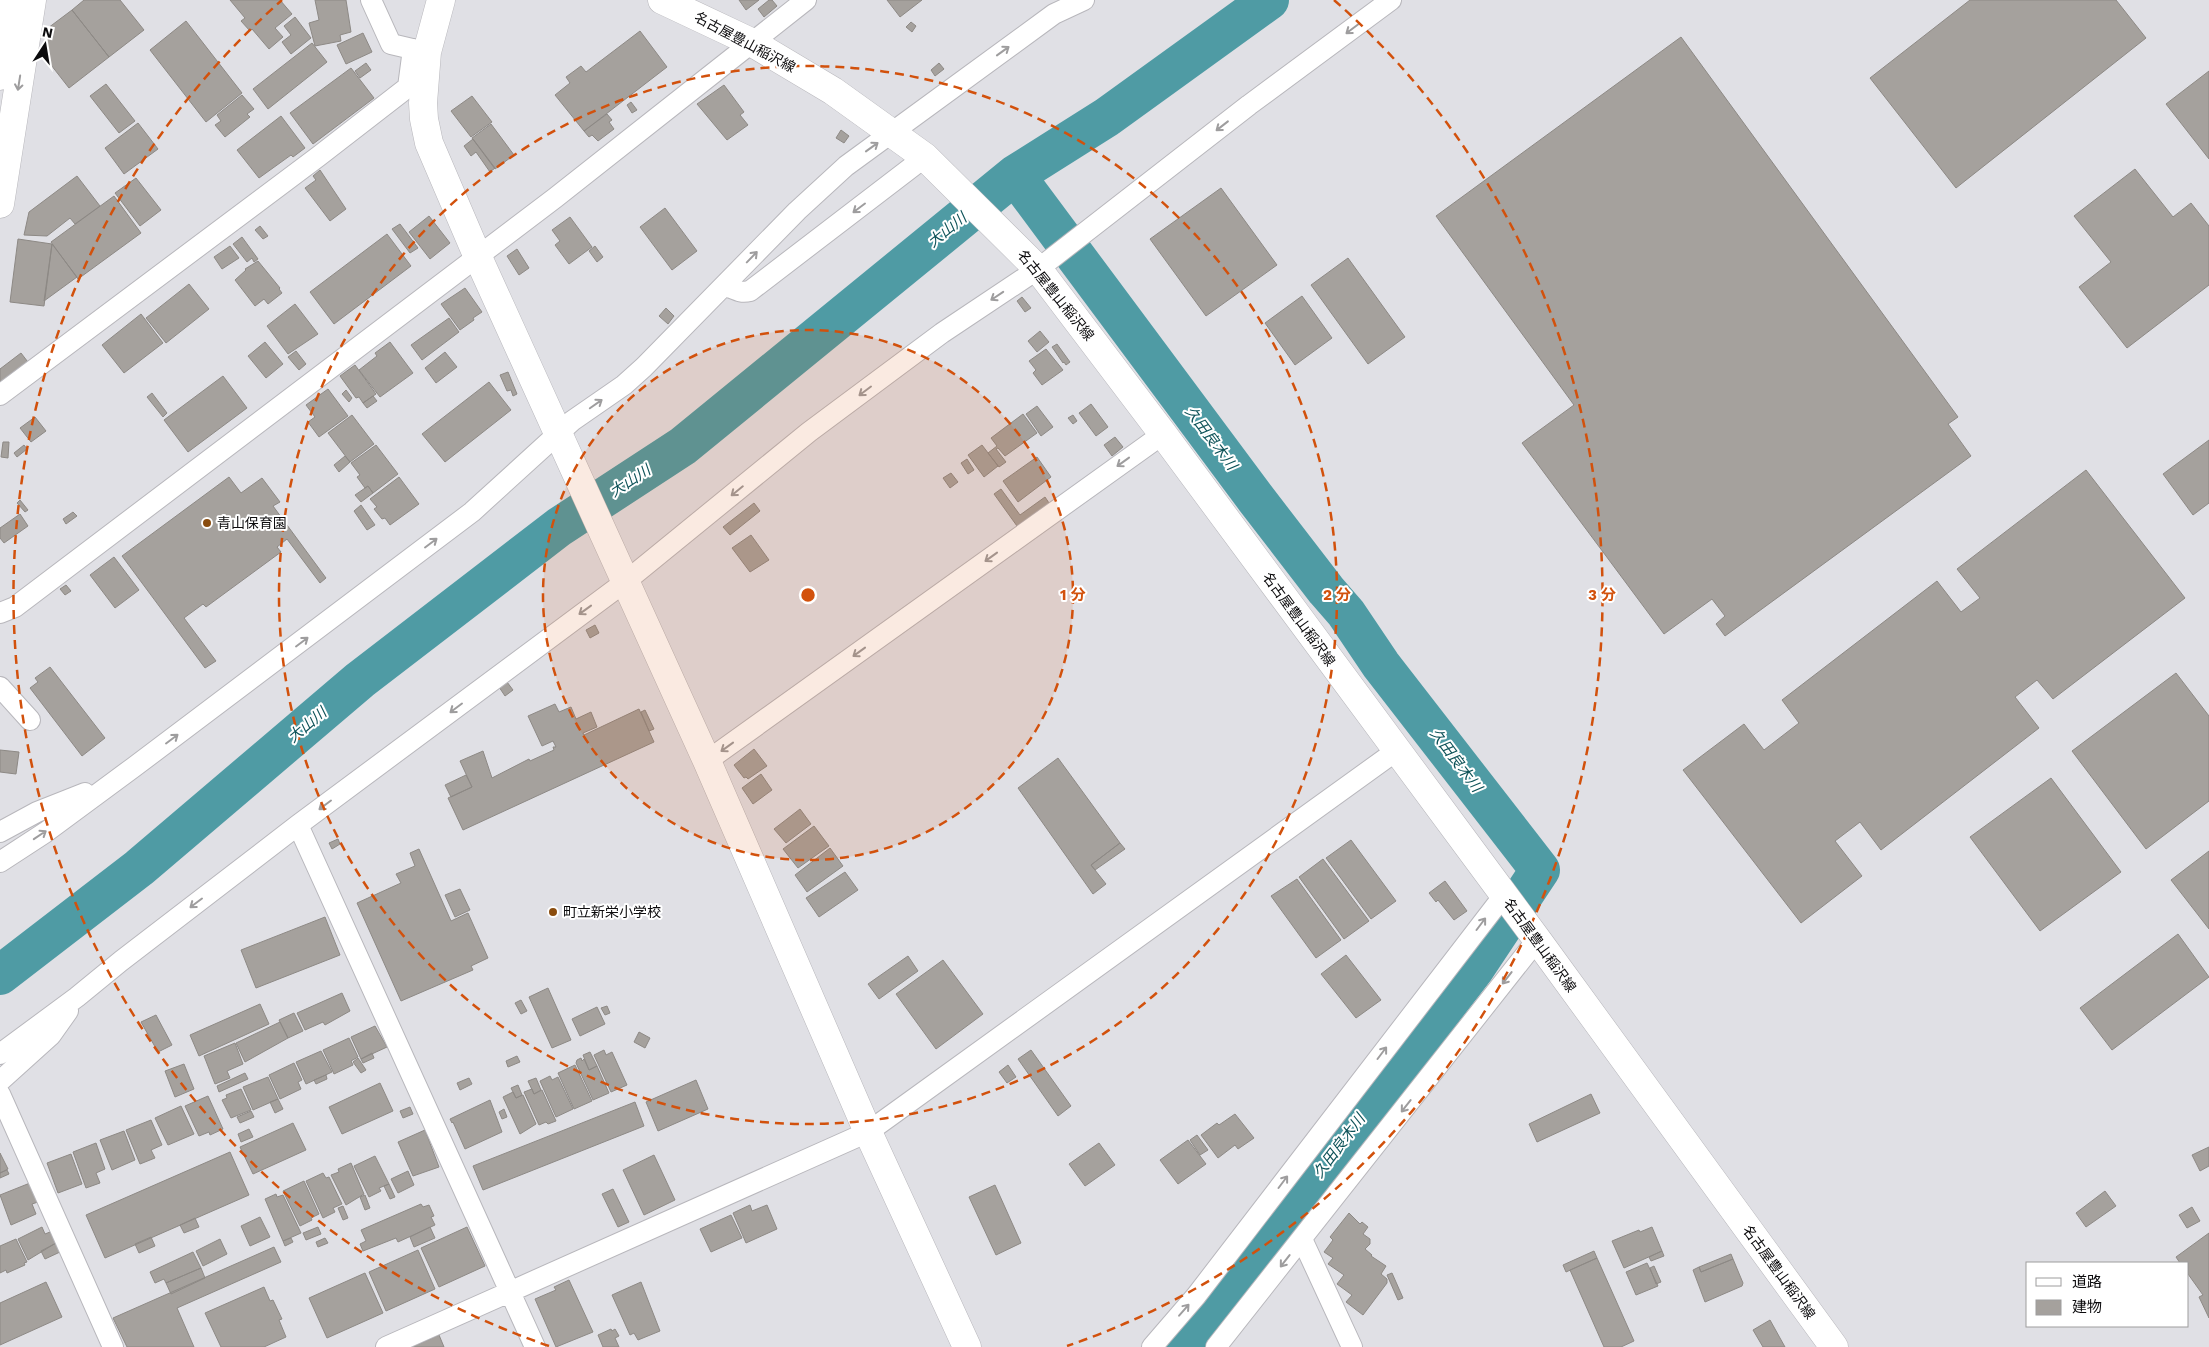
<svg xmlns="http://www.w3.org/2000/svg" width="2209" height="1347" viewBox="0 0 2209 1347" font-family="'Work Sans','Noto Sans JP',sans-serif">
<rect width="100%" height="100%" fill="#e0e0e5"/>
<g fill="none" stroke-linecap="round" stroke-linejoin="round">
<path stroke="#4f9ba4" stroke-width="40" d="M1015,175L1256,499L1326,590L1346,613L1381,665L1540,870L1475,968L1185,1347
M0,975L139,868L360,680L559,527L683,446L1015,175L1107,117L1269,0"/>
</g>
<path fill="#a5a19d" stroke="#8d8985" d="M84,0H120L144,30L109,57L72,10Z
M230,0H280L292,14L275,28L283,37L269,49L252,29L250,31L241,21L245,18Z
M315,0H346L351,32L340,35L341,41L315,46L309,23L319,20Z
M739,0H759L746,10Z
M769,0H772L777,6L764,17L758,9Z
M887,0H922L900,17Z
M1970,0H2116L2146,38L1956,188L1870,78Z
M72,10L109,57L69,88L44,56L48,28Z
M295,17L311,38L291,54L282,42L291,35L284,26Z
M186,21L242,93L206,122L150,50Z
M911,22L916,26L912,32L906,27Z
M640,31L667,67L584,131L555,95L570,83L566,77L581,66L586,72Z
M363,33L372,52L346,64L337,45Z
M1681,37L1958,417L1948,424L1971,456L1725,636L1716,624L1725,616L1712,599L1664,634L1522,443L1574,405L1436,216Z
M312,43L327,62L268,109L253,89Z
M366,63L371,70L360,78L355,71Z
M939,63L944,69L935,76L931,70Z
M351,68L374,98L313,144L290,113Z
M2209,71V159L2166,104Z
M106,84L135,121L119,133L90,96Z
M724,85L744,112L740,115L748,125L727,140L697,104Z
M242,95L254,109L247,114L250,117L225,137L215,125L221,121L217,115Z
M472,96L492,122L471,137L451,111Z
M631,102L637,110L632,113L627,105Z
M607,114L612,120L609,122L614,129L598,141L592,135L589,137L584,131Z
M281,116L305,148L293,157L291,155L259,178L237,150Z
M138,123L158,149L124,174L105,148Z
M491,124L514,155L495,169L472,138Z
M841,130L849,136L844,143L836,138Z
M473,139L495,168L490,172L476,152L471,156L464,146Z
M2135,169L2173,217L2191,203L2209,226V285L2127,348L2079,287L2111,262L2074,216Z
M320,170L346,209L330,221L305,188L316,180L313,176Z
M77,176L100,206L75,224L70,218L47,236L24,235L29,212Z
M136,178L161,210L140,226L115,193Z
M1221,188L1277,265L1206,316L1150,239Z
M114,196L141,233L78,279L51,242Z
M665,208L697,251L672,270L640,227Z
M429,216L450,243L430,259L409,232Z
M570,217L592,247L569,264L555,245L560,241L552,230Z
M400,224L418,248L410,253L392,229Z
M260,226L268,236L263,239L255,230Z
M387,234L411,266L334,324L310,292Z
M242,237L258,259L254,262L252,258L247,262L233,244Z
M18,239L52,244L44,306L10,302Z
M52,244L77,277L44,301Z
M230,246L239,258L222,269L214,257Z
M595,246L603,257L597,262L589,251Z
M517,249L529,268L519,275L507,256Z
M1348,258L1405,337L1368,364L1311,285Z
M258,261L280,288L279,289L282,293L268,304L264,299L255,306L235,280L246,270L245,269Z
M189,284L209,309L166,343L146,318Z
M465,288L482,312L473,318L474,320L460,330L441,304Z
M1302,296L1332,338L1295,365L1265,323Z
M1022,297L1031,308L1025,312L1017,301Z
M295,304L318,334L288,354L267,326Z
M666,308L674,316L668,324L659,316Z
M141,314L163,343L124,373L102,345Z
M449,318L459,332L422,360L411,345Z
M1040,331L1049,342L1037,352L1028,341Z
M265,342L283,364L266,378L248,356Z
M390,342L413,373L380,397L359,370L377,356L375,353Z
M1057,344L1070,362L1066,365L1064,362L1063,363L1052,347Z
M1046,349L1063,370L1042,385L1033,373L1036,370L1029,361Z
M296,351L306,364L299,370L288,357Z
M445,352L457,367L436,383L425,368Z
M21,353L31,366L0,386V369Z
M355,365L376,394L363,403L359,397L356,398L340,376Z
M508,372L517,394L513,396L511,390L507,391L500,375Z
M223,376L247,408L188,452L164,420Z
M489,382L511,410L445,462L422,434Z
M328,389L348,416L319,437L308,422L315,417L306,405Z
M346,390L352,398L349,402L342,394Z
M152,393L167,413L163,417L147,397Z
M373,396L377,401L367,408L363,403Z
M1091,404L1108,427L1096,436L1079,413Z
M1037,406L1053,427L1041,436L1026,414Z
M1023,414L1037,433L1005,456L998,448L996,449L1006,462L999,467L988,453L997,446L991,438Z
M352,415L374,444L350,462L328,433Z
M1073,415L1077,421L1073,424L1068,418Z
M35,417L46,431L31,442L20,428Z
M1115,437L1123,447L1112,456L1104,445Z
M2209,440V503L2193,515L2163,474Z
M3,442H9L8,458L1,457Z
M24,445L27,449L17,457L14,453Z
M376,445L398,474L373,493L368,486L365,488L357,477L360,475L351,463Z
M982,445L998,466L984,477L968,455Z
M345,456L350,462L339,472L334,465Z
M1037,457L1051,477L1018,502L1003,481Z
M967,459L974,470L968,474L961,463Z
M2086,470L2185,598L2053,699L2037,680L2015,697L2039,728L1881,850L1860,822L1835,841L1862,876L1801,923L1683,770L1744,724L1764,750L1799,723L1782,700L1937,581L1961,612L1980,598L1957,569Z
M951,473L958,482L950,488L943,478Z
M229,477L241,493L262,478L280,502L273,506L326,578L320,583L287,539L277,547L281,552L206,607L203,604L184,618L216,661L205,668L122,556Z
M399,477L419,504L390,525L385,518L382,519L374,509L377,507L370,499Z
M368,486L373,493L361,502L355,495Z
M1001,489L1020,515L1045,497L1049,503L1017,526L994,494Z
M20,500L28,510L25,512L17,503Z
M754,503L760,511L730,535L723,527Z
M361,505L375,525L367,530L354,511Z
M73,512L77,516L66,524L63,519Z
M20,514L28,526L4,543L0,538V528Z
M751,535L769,560L750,572L732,548Z
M114,557L139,590L115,608L90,575Z
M66,585L71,591L65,595L60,589Z
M595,625L599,633L590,638L586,630Z
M50,667L105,738L82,756L30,688L38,682L35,678Z
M2176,673L2209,716V801L2146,849L2072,751Z
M507,682L513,690L505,696L499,687Z
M555,704L559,712L571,707L576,719L591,712L597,727L583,733L584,735L639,709L654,742L463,830L448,798L472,787L460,761L483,751L492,778L529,759L530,761L554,750L553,747H556L553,741L542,746L528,716Z
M645,710L654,729L649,731L641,712Z
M754,749L767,766L748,779L746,777L744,778L734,765Z
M0,750L19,752L16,774L0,772Z
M1058,758L1120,843L1091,865L1106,884L1093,894L1018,788Z
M761,774L772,790L753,804L742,788Z
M466,775L472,787L451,797L445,785Z
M2051,778L2121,872L2040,931L1970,837Z
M800,809L811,824L786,843L774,829Z
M814,826L829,846L798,868L783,849Z
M338,839L340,844L332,849L329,843Z
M1351,840L1396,901L1371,919L1326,858Z
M1120,843L1125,849L1095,870L1091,865Z
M830,848L843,866L807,892L795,875Z
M419,849L451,921L468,913L488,958L471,966L473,970L401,1001L357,903L401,883L396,874L415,866L410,853Z
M2209,851V929L2171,880Z
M1323,859L1369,921L1344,939L1299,877Z
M845,872L858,890L819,917L806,898Z
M1297,879L1341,940L1316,958L1271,896Z
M1445,881L1467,911L1454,920L1438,900L1436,902L1429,893Z
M460,889L470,910L455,917L445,895Z
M325,917L340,955L256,988L241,950Z
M2178,934L2209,977L2112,1050L2080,1008Z
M1346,955L1381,1000L1356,1018L1321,974Z
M908,956L918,971L879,999L868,984Z
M943,960L983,1014L936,1049L896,994Z
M548,988L571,1040L552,1048L529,997Z
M342,993L350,1011L325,1025L323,1022L305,1030L297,1013Z
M521,1000L527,1011L521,1014L515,1003Z
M260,1004L269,1024L199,1056L190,1035Z
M607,1006L610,1013L605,1015L601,1008Z
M597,1007L605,1024L580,1036L572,1019Z
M294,1013L303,1031L288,1038L279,1020Z
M156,1015L172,1045L158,1052L141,1022Z
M280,1022L288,1038L245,1062L236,1043Z
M375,1026L387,1047L361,1059L351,1037Z
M639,1032L650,1038L645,1048L634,1042Z
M349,1038L358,1057L351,1061L353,1065L334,1074L323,1050Z
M235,1043L243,1064L227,1071L230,1078L215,1084L204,1056Z
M604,1050L606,1055L612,1052L627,1085L611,1092L594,1055Z
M1031,1050L1071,1106L1058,1116L1018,1059Z
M321,1051L332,1072L306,1084L296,1062Z
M590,1052L597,1066L589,1070L583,1055Z
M372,1053L374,1058L363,1063L361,1059Z
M517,1056L520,1062L508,1067L506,1061Z
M358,1058L366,1070L361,1073L353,1062Z
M581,1058L582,1061L584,1059L589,1070L597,1066L609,1093L593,1100L576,1063L577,1060Z
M294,1063L302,1080L298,1082L301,1089L280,1099L269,1075Z
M184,1064L194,1089L175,1097L165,1071Z
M575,1065L592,1101L574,1109L558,1073Z
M1008,1065L1016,1077L1007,1083L999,1072Z
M245,1073L248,1079L219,1092L217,1086Z
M326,1075L327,1079L316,1084L314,1080Z
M550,1076L552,1080L558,1077L573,1109L556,1117L540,1081Z
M268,1077L278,1099L253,1110L243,1087Z
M469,1078L472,1084L460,1090L457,1083Z
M536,1078L541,1090L534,1094L528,1081Z
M696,1080L708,1109L658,1131L646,1102Z
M380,1083L393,1111L342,1134L329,1107Z
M518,1085L522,1095L516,1098L511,1088Z
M241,1089L251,1110L231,1118L222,1100L227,1098L226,1095Z
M532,1089L534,1094L542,1090L556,1121L548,1124L546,1122L539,1125L524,1092Z
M513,1092L516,1098L523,1095L536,1124L520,1134L503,1097Z
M1591,1094L1600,1113L1537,1142L1529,1124Z
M208,1096L223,1129L210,1135L209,1132L199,1136L185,1106Z
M278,1099L283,1109L275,1113L270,1102Z
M490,1100L502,1132L465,1149L453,1122L452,1123L450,1119Z
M635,1102L644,1126L483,1190L473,1166Z
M181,1106L194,1134L168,1145L155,1118Z
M410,1107L413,1114L403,1118L400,1111Z
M504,1109L507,1117L502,1119L499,1112Z
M251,1111L254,1117L240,1123L237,1117Z
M1235,1114L1254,1138L1238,1149L1235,1145L1218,1158L1201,1135L1217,1123L1219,1125Z
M151,1120L162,1145L151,1150L155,1158L140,1164L126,1130Z
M293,1123L306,1150L253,1174L240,1147Z
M249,1129L253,1137L241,1142L238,1134Z
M425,1130L439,1167L413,1176L398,1142Z
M124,1131L135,1160L112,1170L100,1140Z
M1197,1135L1208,1150L1200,1155L1190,1140Z
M1188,1140L1206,1164L1178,1184L1160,1160Z
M96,1143L105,1169L96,1173L100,1183L86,1188L73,1152Z
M1099,1143L1115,1165L1085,1186L1069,1164Z
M2209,1147V1166L2200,1171L2192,1155Z
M230,1152L249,1195L105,1258L86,1215Z
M0,1153L8,1169L0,1173Z
M71,1154L82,1184L58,1193L47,1163Z
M654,1155L675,1200L644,1215L623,1170Z
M375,1156L389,1184L379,1188L381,1191L369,1197L354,1166Z
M351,1163L364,1194L346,1205L331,1175L339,1172L338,1169Z
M7,1170L9,1174L0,1178V1173Z
M408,1171L414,1185L398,1193L391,1179Z
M323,1173L326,1178L329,1177L342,1204L333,1208L335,1212L323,1218L306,1181Z
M304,1181L319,1214L311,1218L312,1220L300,1226L283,1191Z
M30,1183L38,1202L32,1204L36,1214L11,1225L0,1195Z
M389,1184L395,1197L390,1199L384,1186Z
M995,1185L1021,1243L996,1255L969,1197Z
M613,1189L629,1222L618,1227L602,1194Z
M2105,1191L2116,1206L2086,1227L2076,1213Z
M276,1194L277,1197L283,1195L301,1233L283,1241L265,1199Z
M365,1195L370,1208L365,1210L360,1197Z
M421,1204L423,1207L429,1205L434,1216L431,1217L435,1225L398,1242L396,1238L363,1251L360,1244L366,1241L361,1230Z
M750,1205L752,1211L767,1205L777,1229L746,1243L733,1213Z
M343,1206L348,1218L343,1220L338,1208Z
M2192,1207L2200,1221L2187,1228L2179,1215Z
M1349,1213L1360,1224L1362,1222L1368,1227L1363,1234L1370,1239V1244L1365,1249L1372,1255L1371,1256L1386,1266L1381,1274L1387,1279V1283L1363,1315L1346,1302L1352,1295L1337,1284L1344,1275L1328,1264L1333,1258L1324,1252L1333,1240L1330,1237Z
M731,1215L742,1238L711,1252L700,1229Z
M260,1217L270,1237L250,1246L241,1226Z
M195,1218L199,1227L184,1233L180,1225Z
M42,1227L45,1234L50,1232L56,1243L28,1260L18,1239Z
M318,1227L321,1234L306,1240L303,1233Z
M430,1227L435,1238L414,1247L410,1237Z
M467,1227L485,1266L439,1287L421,1248Z
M1652,1227L1662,1251L1624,1268L1612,1241L1639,1230L1640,1232Z
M2209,1233V1318L2199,1297L2203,1295L2188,1274V1263H2180L2176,1257Z
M151,1237L155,1246L139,1253L135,1244Z
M291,1238L293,1242L285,1246L283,1241Z
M325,1238L328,1243L318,1247L316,1242Z
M16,1239L27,1262L24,1263L25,1265L7,1273L6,1270L0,1273V1246Z
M220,1239L227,1254L203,1266L196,1251Z
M56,1243L60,1252L45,1259L41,1251Z
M274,1247L281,1262L177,1308L194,1347H127L113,1318Z
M418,1250L435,1289L386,1311L369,1272Z
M1594,1251L1597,1258L1566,1272L1563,1265Z
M1662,1251L1664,1256L1651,1261L1649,1257Z
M193,1252L201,1268L166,1283L164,1279L155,1283L150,1272Z
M1731,1254L1733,1259L1701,1272L1699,1267Z
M1597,1258L1634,1341L1621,1347H1604L1570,1270Z
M1733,1259L1743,1283L1742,1286L1705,1302L1693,1270L1699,1267L1701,1272Z
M1647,1263L1658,1286L1636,1295L1626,1272Z
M1654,1266L1661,1282L1656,1284L1650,1268Z
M201,1268L205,1278L171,1294L166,1283Z
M365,1273L383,1313L327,1338L309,1298Z
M1392,1273L1403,1298L1398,1300L1387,1275Z
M569,1280L593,1332L556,1347L535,1299L556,1290L554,1287Z
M46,1282L62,1317L0,1345V1303Z
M641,1282L660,1331L638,1340L634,1333L630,1335L612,1295Z
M264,1287L270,1301L273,1300L282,1319L279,1320L286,1337L264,1347H221L205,1313Z
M1770,1320L1785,1347H1763L1753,1330Z
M611,1329L612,1331L615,1329L619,1336L615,1338L619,1347H603L598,1335Z
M439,1335L444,1347H412Z"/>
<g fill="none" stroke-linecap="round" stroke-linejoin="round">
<defs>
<path id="street" d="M371,0L391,44L425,52
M729,281L731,288C738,291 742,293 750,291L925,157
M0,395L319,156L408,87L413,49
M0,613L15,607L555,198L806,0
M0,687L30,720
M707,761L1163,434
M298,825L535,1347
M0,832L37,812L85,793
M0,862L46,832L134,767L472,512L572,421L624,385L644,367L797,211L846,166L1054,14L1084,0
M0,1054L77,997L121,961L298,825L625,582L809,432L942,333L1038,269L1249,105L1391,0
M0,1081L51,1035L68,1011
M0,1094L113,1347
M1302,1239L1352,1347
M386,1347L868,1132L1396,751
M1152,1347L1196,1296L1504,895
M1216,1347L1537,940"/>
<path id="secondary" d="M441,0L427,52L423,103L424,119L429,143L477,255L707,761L868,1132L967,1347
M662,0L751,42L833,91L925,157L1038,269L1163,434L1536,938L1834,1347"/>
<path id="highway" d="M0,76L10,0
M0,204L32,0"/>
</defs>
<use href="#street" stroke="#b8b7bc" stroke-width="22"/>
<use href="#secondary" stroke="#b8b7bc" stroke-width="29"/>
<use href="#highway" stroke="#b8b7bc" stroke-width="29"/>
<use href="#street" stroke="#fff" stroke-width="20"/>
<use href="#secondary" stroke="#fff" stroke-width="28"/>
<use href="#highway" stroke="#fff" stroke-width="28"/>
</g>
<defs><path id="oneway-shaft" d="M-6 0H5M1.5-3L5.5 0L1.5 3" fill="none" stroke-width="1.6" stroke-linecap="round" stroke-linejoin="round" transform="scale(1.25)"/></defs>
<g stroke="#9e9d9e">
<use href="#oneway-shaft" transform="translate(1352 29) rotate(143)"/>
<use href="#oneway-shaft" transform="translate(1003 51) rotate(-36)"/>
<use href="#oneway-shaft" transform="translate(19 83) rotate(99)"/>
<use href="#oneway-shaft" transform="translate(1222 126) rotate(142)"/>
<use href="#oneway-shaft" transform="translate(872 147) rotate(-36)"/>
<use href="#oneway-shaft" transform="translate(859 208) rotate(143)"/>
<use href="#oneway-shaft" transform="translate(752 257) rotate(-46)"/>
<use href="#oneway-shaft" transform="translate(997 296) rotate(146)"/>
<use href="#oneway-shaft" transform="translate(865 391) rotate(143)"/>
<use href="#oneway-shaft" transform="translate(596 404) rotate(-35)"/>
<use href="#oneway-shaft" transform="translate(1123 462) rotate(144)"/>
<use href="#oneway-shaft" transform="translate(737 491) rotate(141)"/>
<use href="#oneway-shaft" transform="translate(431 543) rotate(-37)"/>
<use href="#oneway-shaft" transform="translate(991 557) rotate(144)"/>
<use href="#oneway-shaft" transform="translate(585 610) rotate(144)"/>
<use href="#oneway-shaft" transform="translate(302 642) rotate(-37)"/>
<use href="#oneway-shaft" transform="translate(859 652) rotate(144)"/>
<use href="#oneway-shaft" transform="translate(456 708) rotate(143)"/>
<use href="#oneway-shaft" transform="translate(172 739) rotate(-37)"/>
<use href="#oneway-shaft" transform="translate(727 747) rotate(144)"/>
<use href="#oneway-shaft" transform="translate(325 805) rotate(143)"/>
<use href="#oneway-shaft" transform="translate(40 835) rotate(-34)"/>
<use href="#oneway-shaft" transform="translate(196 903) rotate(143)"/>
<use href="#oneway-shaft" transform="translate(1481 924) rotate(-53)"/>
<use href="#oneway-shaft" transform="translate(1507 978) rotate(128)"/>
<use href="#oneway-shaft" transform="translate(1382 1053) rotate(-53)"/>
<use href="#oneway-shaft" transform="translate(1406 1106) rotate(128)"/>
<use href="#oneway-shaft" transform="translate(1283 1182) rotate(-53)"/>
<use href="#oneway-shaft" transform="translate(1285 1261) rotate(128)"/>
<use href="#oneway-shaft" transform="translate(1184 1310) rotate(-49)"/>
</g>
<circle cx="808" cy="595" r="265" fill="#d2510c" fill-opacity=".12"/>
<g fill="none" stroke="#d2510c" stroke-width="2.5" stroke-dasharray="9 6">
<circle cx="808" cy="595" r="265"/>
<circle cx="808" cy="595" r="529"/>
<path d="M549 1346A794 794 0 0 1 282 0M1334 0A794 794 0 0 1 1067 1346"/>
</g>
<g fill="#8a4c0e" stroke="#fff" stroke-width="2">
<circle cx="207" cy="523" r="5"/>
<circle cx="553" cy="912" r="5"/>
</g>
<g text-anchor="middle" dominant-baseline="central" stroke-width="4" stroke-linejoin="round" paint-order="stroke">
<g font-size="14" fill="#0c0b0d" stroke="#fff">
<text transform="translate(745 42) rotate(28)">名古屋豊山稲沢線</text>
<text transform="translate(1056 295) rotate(51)">名古屋豊山稲沢線</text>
<text transform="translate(1299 619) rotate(54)">名古屋豊山稲沢線</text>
<text transform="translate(1540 945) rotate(54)">名古屋豊山稲沢線</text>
<text transform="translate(1779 1272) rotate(54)">名古屋豊山稲沢線</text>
</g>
<g font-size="14" fill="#0c0b0d" stroke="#fff" text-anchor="start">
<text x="217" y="523">青山保育園</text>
<text x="563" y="912">町立新栄小学校</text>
</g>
<g font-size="15" font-style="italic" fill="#0d5258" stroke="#fff">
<text transform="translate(947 230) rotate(-39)">大山川</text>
<text transform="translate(1211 438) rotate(53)">久田良木川</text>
<text transform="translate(630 481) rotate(-33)">大山川</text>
<text transform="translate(307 725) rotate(-40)">大山川</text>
<text transform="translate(1456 760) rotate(53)">久田良木川</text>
<text transform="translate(1339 1146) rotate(-53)">久田良木川</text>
</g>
</g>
<circle cx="808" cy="595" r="8" fill="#d2510c" stroke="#fff" stroke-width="2.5"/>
<g font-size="15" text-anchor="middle" font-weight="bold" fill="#d2510c" stroke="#fff" stroke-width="4" stroke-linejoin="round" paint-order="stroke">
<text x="1073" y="600">1 分</text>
<text x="1337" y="600">2 分</text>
<text x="1602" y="600">3 分</text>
</g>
<rect x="2026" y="1262" width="162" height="65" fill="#ffffff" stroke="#9e9d9e"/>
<rect x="2036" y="1278" width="25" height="8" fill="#ffffff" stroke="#9e9d9e"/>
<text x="2072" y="1287" font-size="15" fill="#0c0b0d">道路</text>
<rect x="2036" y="1300" width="25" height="15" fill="#a5a19d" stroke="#9e9d9e"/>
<text x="2072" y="1312" font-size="15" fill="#0c0b0d">建物</text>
<g transform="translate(45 45) rotate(12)" stroke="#ffffff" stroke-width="4" paint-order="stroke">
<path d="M0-4L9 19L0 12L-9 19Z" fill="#0c0b0d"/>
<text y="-8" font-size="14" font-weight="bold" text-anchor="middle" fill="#0c0b0d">N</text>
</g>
</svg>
